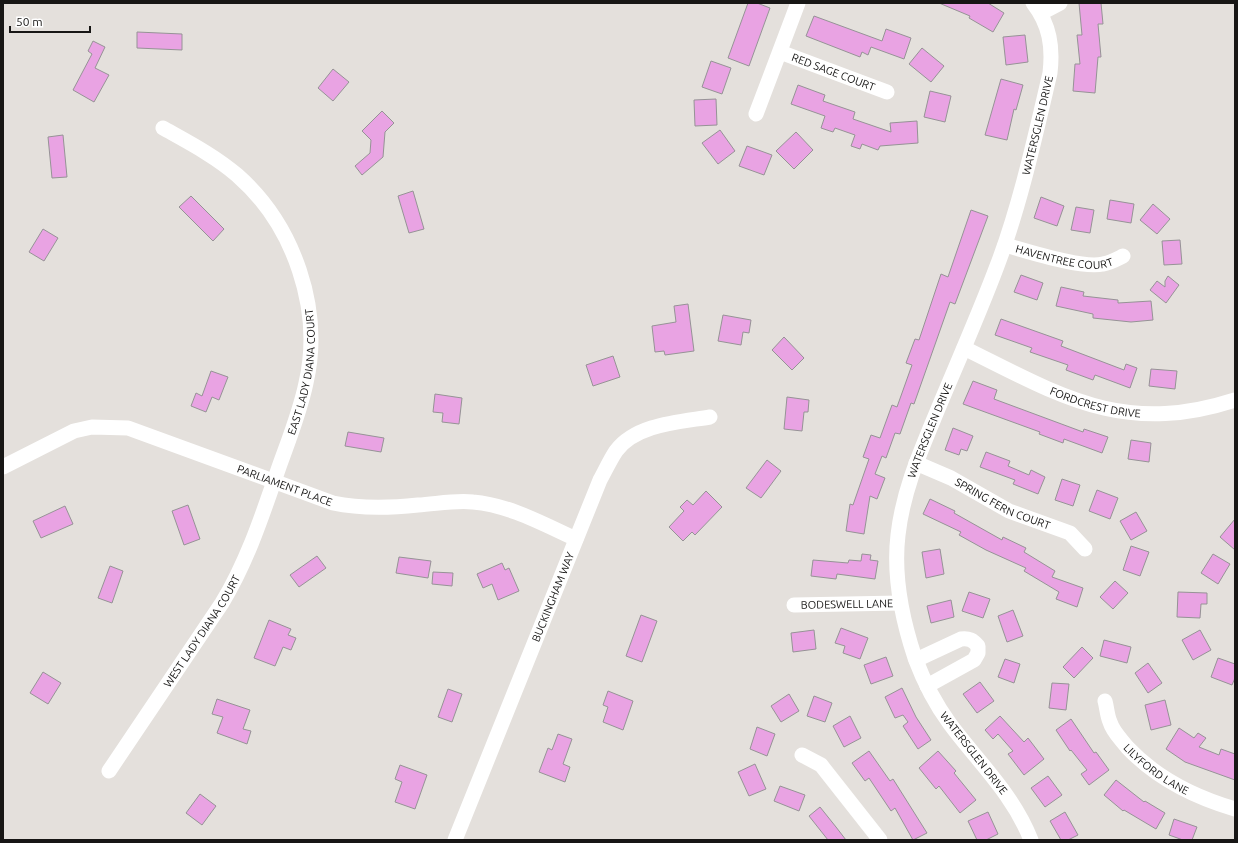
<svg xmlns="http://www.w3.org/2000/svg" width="1238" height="843" viewBox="0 0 1238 843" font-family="Ubuntu,sans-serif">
<rect width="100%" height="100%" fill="#e4e0dc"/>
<path fill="#e9a3e3" stroke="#969396" d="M748,3H757L770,8L749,66L728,58Z
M939,3H988L1004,13L993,32L969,18L970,16Z
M1079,3H1101L1103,24H1098L1101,57H1098L1095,93L1073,91L1075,64H1080L1077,35H1082Z
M814,16L882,41L886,29L911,38L904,59L871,47L868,55L862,52L860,57L806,36Z
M137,32L182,34V50L137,48Z
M1025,35L1028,62L1006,65L1003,37Z
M93,41L105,47L95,68L109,75L94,102L73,90L92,54L88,51Z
M922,48L944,66L931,82L909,64Z
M711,61L731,68L722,94L702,87Z
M333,69L349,82L333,101L318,88Z
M1001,79L1023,85L1016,110L1014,109L1007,140L985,135Z
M798,85L825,95L823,101L855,112L853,119L891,132L890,123L917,121L918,143L880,146L878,150L862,144L860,149L851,146L855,135L835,128L833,132L821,128L825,116L791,104Z
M930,91L951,96L945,122L924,117Z
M716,99L717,125L695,126L694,100Z
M382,111L394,123L385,132L383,157L362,175L355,166L370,153L371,140L362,131Z
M720,130L735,151L718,164L702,143Z
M796,132L813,150L794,169L776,151Z
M63,135L67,177L52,178L48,137Z
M747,146L772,155L764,175L739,166Z
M413,191L424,229L409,233L398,196Z
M191,196L224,229L213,241L179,207Z
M1041,197L1064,206L1057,226L1034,218Z
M1110,200L1134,204L1131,223L1107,219Z
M1153,204L1170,219L1157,234L1140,220Z
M1076,207L1094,210L1090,233L1071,230Z
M971,210L988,216L955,304L950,302L914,404L911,403L900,434L895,433L886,458L882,456L875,474L885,478L877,499L870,496L864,534L846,531L850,504L853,505L869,459L863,457L871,435L880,438L892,405L897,407L912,365L906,363L915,339L919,340L941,274L948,277Z
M43,229L58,238L44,261L29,252Z
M1180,240L1182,264L1164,265L1162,241Z
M1021,275L1043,283L1037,300L1014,292Z
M1168,276L1179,285L1166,303L1150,290L1157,281L1165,287V281Z
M1061,287L1084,292L1083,296L1118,300V303L1151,301L1153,320L1131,322L1093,318V314L1056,306Z
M688,304L694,351L665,355L664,351L655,352L652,326L676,322L674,306Z
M723,315L751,320L749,333L743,332L741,345L718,341Z
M1001,319L1063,341L1061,346L1124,370L1126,364L1137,368L1130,388L1095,375L1093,380L1066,370L1068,365L1030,352L1032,348L995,335Z
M784,337L804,358L792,370L772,350Z
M613,356L620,377L593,386L586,365Z
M1151,369L1177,371L1175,389L1149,386Z
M211,371L228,377L219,400L212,397L206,412L191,406L196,393L202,396Z
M973,381L997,390L994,399L1083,432L1084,429L1108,437L1102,453L1064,439L1063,443L1039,434L1040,432L963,404Z
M435,394L462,398L459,424L442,422L443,413L433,412Z
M787,397L809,400L808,412H804L802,431L784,429Z
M953,428L973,436L967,451L961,449L959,455L945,450Z
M348,432L384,438L381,452L345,446Z
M1131,440L1151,443L1149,462L1128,459Z
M986,452L1010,461L1008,466L1029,475L1031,470L1045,477L1038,494L1013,484L1015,480L980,467Z
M767,460L781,471L761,498L746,488Z
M1062,479L1080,485L1073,506L1055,500Z
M1097,490L1118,498L1110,519L1089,511Z
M706,491L722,507L695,535L692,532L683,541L669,527L684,511L680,507L687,500L693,505Z
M930,499L955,511L954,513L1002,540L1003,537L1026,548L1024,552L1055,571L1052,577L1083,588L1077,607L1056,599L1059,592L1024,571L1026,568L986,550L959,535L961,532L923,514Z
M188,505L200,539L184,545L172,511Z
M65,506L73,524L41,538L33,521Z
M1136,512L1147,531L1131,540L1120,521Z
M1235,519V550L1220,537Z
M1131,546L1149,552L1140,576L1123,570Z
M940,549L944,574L926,578L922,552Z
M862,554L871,555L870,560L878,561L875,579L837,574L836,579L811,576L813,560L848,563L849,560L861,561Z
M1213,554L1230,564L1218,584L1201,573Z
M317,556L326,568L299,587L290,575Z
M399,557L431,561L428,578L396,573Z
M502,563L505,570L509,568L519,591L498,600L492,584L483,588L477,574Z
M110,566L123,571L112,603L98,598Z
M433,572L453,573L452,586L432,584Z
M1115,581L1128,593L1113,609L1100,597Z
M969,592L990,599L983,618L962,611Z
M1178,592L1207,593V604H1201L1200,618L1177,617Z
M951,600L954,617L931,623L927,606Z
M1013,610L1023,636L1007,642L998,616Z
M641,615L657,621L642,662L626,656Z
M269,620L291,629L288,635L296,638L291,650L283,647L275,666L254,658Z
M841,628L868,638L860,659L843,653L845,646L835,643Z
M814,630L816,649L793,652L791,633Z
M1200,630L1211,650L1193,660L1182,640Z
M1104,640L1131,647L1127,663L1100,656Z
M1082,647L1093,658L1074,678L1063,667Z
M886,657L893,676L871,684L864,665Z
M1218,658L1235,664V678L1232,685L1211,677Z
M1005,659L1020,664L1014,683L998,677Z
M1148,663L1162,683L1148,693L1135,673Z
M43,672L61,683L48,704L30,693Z
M980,682L994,701L977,713L963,694Z
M1052,683L1069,684L1066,710L1049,708Z
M902,688L916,717L931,740L918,749L903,726L908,722L903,715L895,718L885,697Z
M448,689L462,694L452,722L438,717Z
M608,691L633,701L623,730L603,722L608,707L603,705Z
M789,694L799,711L781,722L771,706Z
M814,696L832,703L825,722L807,716Z
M217,699L250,710L243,729L251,731L247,744L217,733L223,717L212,714Z
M1165,700L1171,725L1151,730L1145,705Z
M850,716L861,738L844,747L833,726Z
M1000,716L1024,742L1028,738L1044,759L1024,775L1008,754L1013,751L998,734L993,739L985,730Z
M1071,719L1094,753L1096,752L1109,770L1089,785L1081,774L1087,770L1071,750L1070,751L1056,730Z
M757,727L775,734L767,756L750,749Z
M1179,728L1194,738L1198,733L1206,738L1199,747L1219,755L1221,749L1235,754V780L1185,762L1166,749Z
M558,734L572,739L563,764L570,767L565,782L539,772L548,748L552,750Z
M869,751L890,781L893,779L927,833L913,840L895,808L891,811L869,778L865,781L852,763Z
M938,751L956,771L954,773L976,800L960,813L939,786L936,789L919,768Z
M755,764L766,789L749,796L738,772Z
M400,765L427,775L415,809L395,802L402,782L395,779Z
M1048,776L1062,795L1045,807L1031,788Z
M1116,780L1144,802L1145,801L1165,813L1156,829L1124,810L1123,811L1104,795Z
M780,786L805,795L799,811L774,801Z
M200,794L216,806L202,825L186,813Z
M820,807L836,827L846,840H828L809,816Z
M988,812L998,834L986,840H977L968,821Z
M1065,812L1078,835L1068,840H1061L1050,821Z
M1174,819L1197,827L1192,840H1183L1169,835Z"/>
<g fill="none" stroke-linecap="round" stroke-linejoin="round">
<g stroke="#fff" stroke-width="15">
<path d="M1041,13L1060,3"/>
<path id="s1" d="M780,52L887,92"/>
<path d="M756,114L798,3"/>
<path id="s2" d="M1005,245C1027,251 1082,269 1103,264C1110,263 1117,259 1123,256"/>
<path id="s3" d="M964,348C1061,396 1123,436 1235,400"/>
<path id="s4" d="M916,463L951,478L1009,511L1070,533L1085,549"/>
<path id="s5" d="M3,467L74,431L92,427L128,428L333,503C361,509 390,508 418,505C436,504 455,500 473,502C509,505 543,524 576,539"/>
<path id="s6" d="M794,605L900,603"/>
<path d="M916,660L961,639C969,638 973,640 978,646V653L974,660L927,686"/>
<path id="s7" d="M1105,701C1107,708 1107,715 1110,722C1113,732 1121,739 1127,747C1157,779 1194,797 1235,809"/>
<path d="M802,755L821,765L880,840"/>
<path id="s8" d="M109,771L222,603C248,560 263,513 279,467C289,439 300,412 306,383C323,309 294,225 237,175C215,156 188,142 163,128"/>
<path id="s9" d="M455,840L600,480C605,471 610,460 616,451C636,424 680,422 710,417"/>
<path id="s10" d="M1031,840C1013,794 979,763 950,724C936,705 924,682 915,658C902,619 893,577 898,535C903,490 921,450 938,409C958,361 979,314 997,266C1020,206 1035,137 1050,73C1053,47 1050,25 1033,3"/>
</g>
</g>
<g text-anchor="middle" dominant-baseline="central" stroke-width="4" stroke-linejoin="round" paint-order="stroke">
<g font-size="11" fill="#171615" stroke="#fff">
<text stroke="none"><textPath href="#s1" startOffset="57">RED SAGE COURT</textPath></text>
<text stroke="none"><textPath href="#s10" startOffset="776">WATERSGLEN DRIVE</textPath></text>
<text stroke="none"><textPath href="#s2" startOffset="61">HAVENTREE COURT</textPath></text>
<text stroke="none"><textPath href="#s8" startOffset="449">EAST LADY DIANA COURT</textPath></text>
<text stroke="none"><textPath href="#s3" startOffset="143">FORDCREST DRIVE</textPath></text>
<text stroke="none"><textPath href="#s10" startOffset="452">WATERSGLEN DRIVE</textPath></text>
<text stroke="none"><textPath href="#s5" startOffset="301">PARLIAMENT PLACE</textPath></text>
<text stroke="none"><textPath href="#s4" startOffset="96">SPRING FERN COURT</textPath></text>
<text stroke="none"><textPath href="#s9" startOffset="262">BUCKINGHAM WAY</textPath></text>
<text stroke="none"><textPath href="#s6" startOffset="53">BODESWELL LANE</textPath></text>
<text stroke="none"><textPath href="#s8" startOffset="168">WEST LADY DIANA COURT</textPath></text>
<text transform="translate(974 753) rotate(52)">WATERSGLEN DRIVE</text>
<text stroke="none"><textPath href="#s7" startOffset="89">LILYFORD LANE</textPath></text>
</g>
</g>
<rect width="1238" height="843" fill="none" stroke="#171615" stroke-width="8"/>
<path d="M10 26v6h80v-6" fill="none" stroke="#171615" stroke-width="2"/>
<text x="16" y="26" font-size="12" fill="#171615" stroke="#ffffff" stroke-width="3" paint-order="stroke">50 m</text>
</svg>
